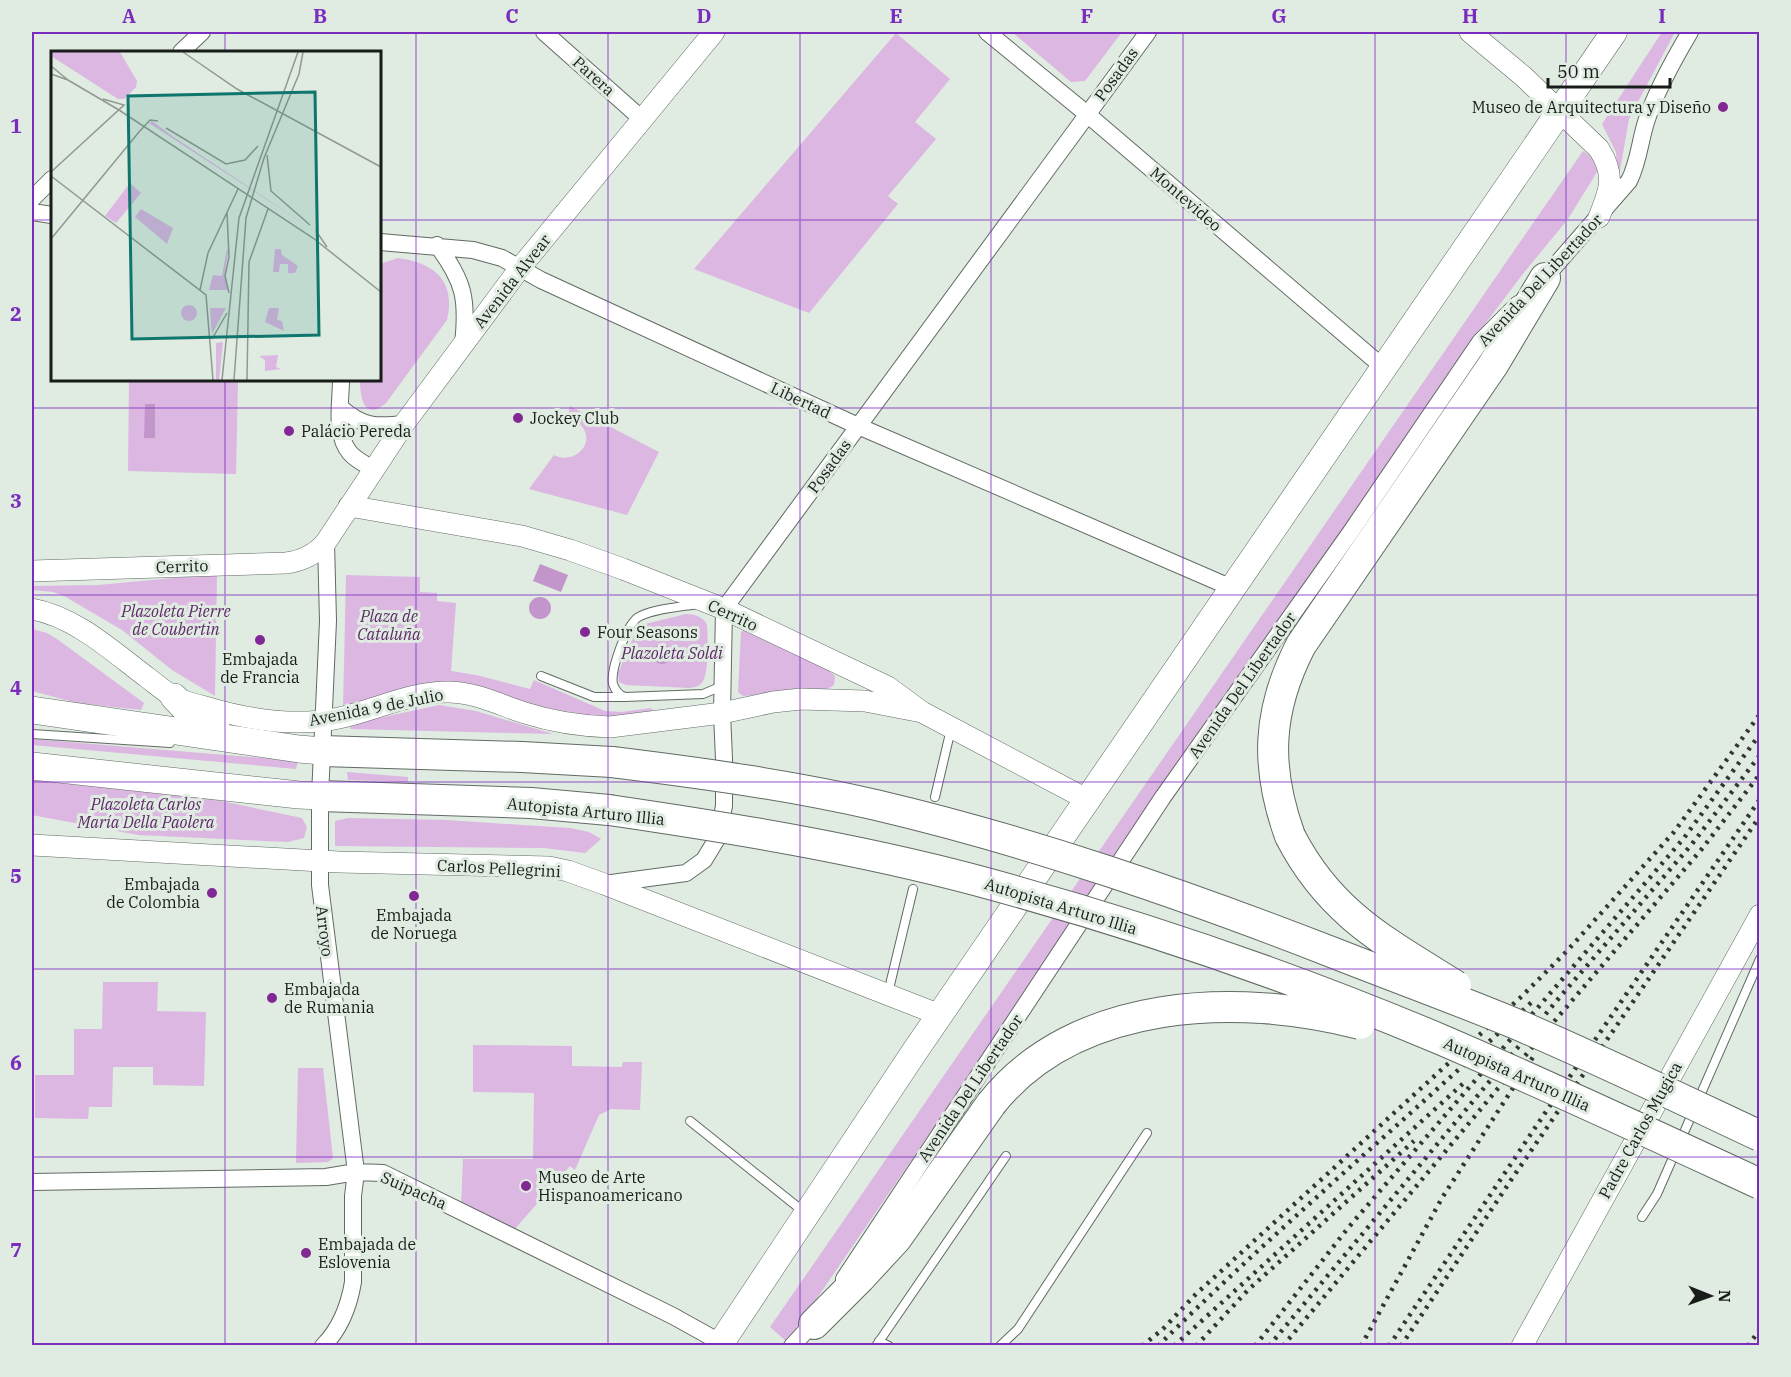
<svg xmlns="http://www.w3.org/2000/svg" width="1791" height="1377" viewBox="0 0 1791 1377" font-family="'IBM Plex Serif',serif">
<rect width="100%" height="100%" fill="#e0ebe1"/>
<path fill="#dbb7e2" d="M1012,32H1122L1085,81L1071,82Z
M1662,32H1675L1629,119L1618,182L1616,152L1602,124Z
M896,33L950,79L915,122L936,139L888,196L898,204L809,313L694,269Z
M1583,151C1591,157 1599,161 1597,172L1568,219L1522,275L1470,344L787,1342L770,1327Z
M398,258C435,263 456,281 447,320L386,403C364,422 360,397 360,380H380V264Z
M129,380H238L236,474L128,471Z
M570,406L659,452L627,515L529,489L554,455C572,465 595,446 583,428C579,422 573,419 568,415Z
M217,574L215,696L172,670L122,630L64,596L53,592L32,590V586L98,585Z
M346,575L420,577V592L437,593V601L456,603L451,671L476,675L530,689L534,680L605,711L622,712L651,708L653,713L585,720L498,697L343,709Z
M686,614C694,614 704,617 707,625C708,638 709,671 703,681C700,686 696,687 690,688L626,685L619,682L618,673L637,628L645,624Z
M32,629L47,633L57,639L144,703L141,710L77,703L32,691Z
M745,629L828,670L835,676L834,685L826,690L743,696L738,692L741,632Z
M439,705L476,711L553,734L350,729L351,724Z
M32,739L298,761L296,769L32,745Z
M347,772L408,777V782L348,780Z
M32,780L202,797L302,818L307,827L304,838L288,842L138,835L32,815Z
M348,818L446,820L570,828L589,832L601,839L585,853L544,848L335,846V821Z
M103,982H158L157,1011L206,1012L204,1086L153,1085V1067H113L112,1107H89L88,1119L35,1118V1075H74V1029H102Z
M473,1045L572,1046V1066L622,1067L623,1062H642L640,1110L611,1109L599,1115L575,1170L570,1166L513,1231L461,1208L463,1159H533L534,1093L473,1092Z
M298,1068H323L333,1158L328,1162L296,1163Z"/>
<path fill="#c296cb" d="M145,404H155V438H144Z
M540,564L568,575L561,592L533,581Z
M529 608a11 11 0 1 1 22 0a11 11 0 1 1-22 0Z
M652 654a10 10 0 1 1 20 0a10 10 0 1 1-20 0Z"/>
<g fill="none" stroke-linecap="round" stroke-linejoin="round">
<defs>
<path id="service" d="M697,604C681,607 650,609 637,618C626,627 610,670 613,684C615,690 619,695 625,697L703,694L722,686
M541,676L594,697H624
M32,734L170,743
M935,797L951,729
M888,993L913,889
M690,1121L804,1212
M1642,1217L1657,1194L1760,959
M879,1341L889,1346
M876,1346L1006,1156
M1000,1346L1018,1329L1147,1133"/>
<path id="minor" d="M544,32L643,120
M987,32L1087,114L1384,368
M181,52L202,32
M32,199L52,179
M32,212L52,215
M380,242L473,250L502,258L541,280L858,426L1232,588
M437,245C464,281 468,299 463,344
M1541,282L1629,181C1639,162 1640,139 1647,119C1657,89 1674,59 1690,32
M341,380C341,402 334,434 350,453C356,460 365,464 373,469
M341,408C363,427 376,427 404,424
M604,884L686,873L704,860L718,837L724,806V759L722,713L724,609L1148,32
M32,1182L326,1177L356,1172L383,1173L673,1316L727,1346
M844,1279L1163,797L1350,533L1480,342L1518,304
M323,1346C341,1328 349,1306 353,1282V1196L356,1172L320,885V796L328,621L326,542
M792,1346L818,1318"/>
<path id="tertiary" d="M1470,32L1524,77L1599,149C1616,176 1610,190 1599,217
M349,506L522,536L570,550L623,569L724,609L888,687L922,712L1088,800
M32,571L286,563C302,561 315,555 326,542L404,424L520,268L714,32
M32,609C76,617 113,652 148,678C156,684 165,692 174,697C184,702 197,705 209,708C250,720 296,727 339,718C376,710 412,691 450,692C477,693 500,705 525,713C553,722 580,726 610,727L722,713L773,702L801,699L865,701L922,712
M32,845L339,862L549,867L568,871L604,884L940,1015
M1522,1346L1760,915"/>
<path id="primary" d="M719,1346L915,1051L1614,32"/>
<path id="trunk" d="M174,697L197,721L218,732
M32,710L299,749L322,751
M32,766L299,795L320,796"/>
<path id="motorway" d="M322,751L522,757L612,762
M320,796L531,803L609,810
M1290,836C1265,767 1267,711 1301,645L1493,365L1545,278
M814,1324L860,1278L896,1239L991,1104"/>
</defs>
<use href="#service" stroke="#616b63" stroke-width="10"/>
<use href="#minor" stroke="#616b63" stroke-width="18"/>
<use href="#tertiary" stroke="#616b63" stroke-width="22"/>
<use href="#primary" stroke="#616b63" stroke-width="27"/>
<use href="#trunk" stroke="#616b63" stroke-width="28"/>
<use href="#motorway" stroke="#616b63" stroke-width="32"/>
<use href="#service" stroke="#fff" stroke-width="8"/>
<use href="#minor" stroke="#fff" stroke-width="16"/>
<use href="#tertiary" stroke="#fff" stroke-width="21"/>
<use href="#primary" stroke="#fff" stroke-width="26"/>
<use href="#trunk" stroke="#fff" stroke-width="27"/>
<use href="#motorway" stroke="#fff" stroke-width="30"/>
<path stroke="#323732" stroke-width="4.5" stroke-dasharray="3 6" stroke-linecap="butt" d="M1142,1346L1163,1329L1196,1294L1522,996L1567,951L1674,832L1760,714
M1158,1346C1279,1226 1411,1116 1535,999
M1174,1346L1467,1080
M1196,1346L1248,1290L1414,1141
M1255,1346L1348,1228L1684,838L1760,734
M1269,1346L1559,998L1692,844L1760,755
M1283,1346L1540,1038L1701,850L1760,774
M1361,1346L1442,1198L1533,1057
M1389,1346L1547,1110L1760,799
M1401,1346L1509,1183L1760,816
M1748,1346L1760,1329"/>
<defs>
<path id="motorway-bridge" d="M612,762C701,773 789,785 876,805C1033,842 1185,895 1334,953C1395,977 1456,999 1516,1024C1598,1059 1679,1098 1760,1136
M609,810C732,828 854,848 975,880C1131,922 1293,977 1442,1040C1549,1086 1654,1135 1760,1184
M1290,836C1330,914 1386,942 1456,986
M991,1104C1075,998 1238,992 1360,1024"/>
</defs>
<use href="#motorway-bridge" stroke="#616b63" stroke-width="32" stroke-linecap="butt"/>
<use href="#motorway-bridge" stroke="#fff" stroke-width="30"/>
</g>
<path fill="none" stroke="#7b2cbf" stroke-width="1.5" stroke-opacity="0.55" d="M225,32V52M416,32V1346M608,32V1346M800,32V1346M991,32V1346M1183,32V1346M1375,32V1346M1566,32V1346M32,220H52M380,220H1760M225,380V1346M32,408H1760M32,595H1760M32,782H1760M32,969H1760M32,1157H1760"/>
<g fill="#822894" stroke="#e0ebe1" stroke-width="2">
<circle cx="1723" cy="107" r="6"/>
<circle cx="518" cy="418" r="6"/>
<circle cx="289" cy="431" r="6"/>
<circle cx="585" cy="632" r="6"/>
<circle cx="260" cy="640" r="6"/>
<circle cx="212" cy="893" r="6"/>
<circle cx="414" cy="896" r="6"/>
<circle cx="272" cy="998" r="6"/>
<circle cx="526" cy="1186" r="6"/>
<circle cx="306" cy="1253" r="6"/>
</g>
<g text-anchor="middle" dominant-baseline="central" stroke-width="6" stroke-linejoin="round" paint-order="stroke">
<g font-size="16" fill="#191d19" stroke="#e0ebe1">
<text transform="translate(1116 74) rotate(-54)">Posadas</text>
<text transform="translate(594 76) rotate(42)">Parera</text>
<text transform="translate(1186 199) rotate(41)">Montevideo</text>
<text transform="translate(1540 280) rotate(-47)">Avenida Del Libertador</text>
<text transform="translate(512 281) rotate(-52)">Avenida Alvear</text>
<text transform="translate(801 400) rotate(25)">Libertad</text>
<text transform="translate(829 466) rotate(-54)">Posadas</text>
<text transform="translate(182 566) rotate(-2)">Cerrito</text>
<text transform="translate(733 615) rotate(25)">Cerrito</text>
<text transform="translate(1242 685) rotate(-55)">Avenida Del Libertador</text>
<text transform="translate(376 707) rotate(-11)">Avenida 9 de Julio</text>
<text transform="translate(586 811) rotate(6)">Autopista Arturo Illia</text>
<text transform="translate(499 868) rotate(3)">Carlos Pellegrini</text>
<text transform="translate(1061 906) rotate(17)">Autopista Arturo Illia</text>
<text transform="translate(325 931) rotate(83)">Arroyo</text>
<text transform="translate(1517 1074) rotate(24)">Autopista Arturo Illia</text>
<text transform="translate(970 1088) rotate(-56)">Avenida Del Libertador</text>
<text transform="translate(1640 1130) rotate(-61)">Padre Carlos Mugica</text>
<text transform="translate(414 1190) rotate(24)">Suipacha</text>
</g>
<g font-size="16" fill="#191d19" stroke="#e0ebe1" text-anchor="start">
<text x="1711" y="107" text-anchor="end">Museo de Arquitectura y Diseño</text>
<text x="530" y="418">Jockey Club</text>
<text x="301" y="431">Palácio Pereda</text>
<text x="597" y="632">Four Seasons</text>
<text x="260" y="659" text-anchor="middle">Embajada<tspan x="260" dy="18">de Francia</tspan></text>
<text x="200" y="884" text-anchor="end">Embajada<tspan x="200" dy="18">de Colombia</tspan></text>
<text x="414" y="915" text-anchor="middle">Embajada<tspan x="414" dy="18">de Noruega</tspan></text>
<text x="284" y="989">Embajada<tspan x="284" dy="18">de Rumania</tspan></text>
<text x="538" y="1177">Museo de Arte<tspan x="538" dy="18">Hispanoamericano</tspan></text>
<text x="318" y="1244">Embajada de<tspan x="318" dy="18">Eslovenia</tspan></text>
</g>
<g font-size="16" font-style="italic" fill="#5f296a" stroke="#e0ebe1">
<text x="176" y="611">Plazoleta Pierre<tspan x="176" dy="18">de Coubertin</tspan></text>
<text x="389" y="616">Plaza de<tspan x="389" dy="18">Cataluña</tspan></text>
<text x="672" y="653">Plazoleta Soldi</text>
<text x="146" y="804">Plazoleta Carlos<tspan x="146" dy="18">María Della Paolera</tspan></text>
</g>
</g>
<g transform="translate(51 51)">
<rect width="330" height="330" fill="#e0ebe1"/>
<path d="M0,1H69L86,30L85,36L73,48H67L0,5ZM101,70L124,87L261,178L98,72ZM79,132L90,142L65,172L54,165ZM90,158L122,177L116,193L84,166ZM176,197L177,201L174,221L177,239H158L162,224L171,225ZM224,198H230L231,204L247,215L244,222H237V213H229L228,221H222ZM130 262a8 8 0 1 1 16 0a8 8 0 1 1-16 0ZM159,257H175L161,283L160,273ZM218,257H228L226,269L231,270L233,280L214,271ZM172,291L168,329H165V292ZM227,304L225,316L230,318L214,320V309L208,305Z" fill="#dbb7e2"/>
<path fill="none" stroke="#909991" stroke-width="1.5" d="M132,1L186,38L330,116M0,15L17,29M0,23L17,29L68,59L262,187L330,241M115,77L175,113L194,109L207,95M216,104L220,140L259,174M0,121L73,54L52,48M0,125L155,244L162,329M176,161L178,206L174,225L178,242M265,180L276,196M0,188L88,81L99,69L107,70M149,239L157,202L187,138M161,288L176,262M171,329L188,167L247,1M183,329L195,167L213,107L248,23L252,1M196,329L198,211L217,158"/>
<path fill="#0f766e" fill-opacity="0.15" stroke="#0f766e" stroke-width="3" d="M264,41L268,284L81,288L77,45Z"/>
<rect width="330" height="330" fill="none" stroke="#191d19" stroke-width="3"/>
</g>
<rect width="1791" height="1377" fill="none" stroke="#e0ebe1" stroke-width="66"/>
<g transform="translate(1710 1296) rotate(91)" stroke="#e0ebe1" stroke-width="4.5" paint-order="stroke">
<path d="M0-4.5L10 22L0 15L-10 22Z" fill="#191d19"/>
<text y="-9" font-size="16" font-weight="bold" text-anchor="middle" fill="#191d19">N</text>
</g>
<path d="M1548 78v9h122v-9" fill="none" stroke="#191d19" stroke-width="3"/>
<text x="1557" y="78" font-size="18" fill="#191d19" stroke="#e0ebe1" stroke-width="4.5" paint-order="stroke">50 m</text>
<rect x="33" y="33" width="1725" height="1311" fill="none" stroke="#7b2cbf" stroke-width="2"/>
<g font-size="20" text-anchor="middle" font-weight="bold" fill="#7b2cbf">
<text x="129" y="23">A</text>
<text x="320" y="23">B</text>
<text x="512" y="23">C</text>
<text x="704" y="23">D</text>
<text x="896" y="23">E</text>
<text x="1087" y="23">F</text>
<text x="1279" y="23">G</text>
<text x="1470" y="23">H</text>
<text x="1662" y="23">I</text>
<text x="16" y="133">1</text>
<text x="16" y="321">2</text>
<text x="16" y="508">3</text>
<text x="16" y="695">4</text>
<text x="16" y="883">5</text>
<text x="16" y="1070">6</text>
<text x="16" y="1257">7</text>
</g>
</svg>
